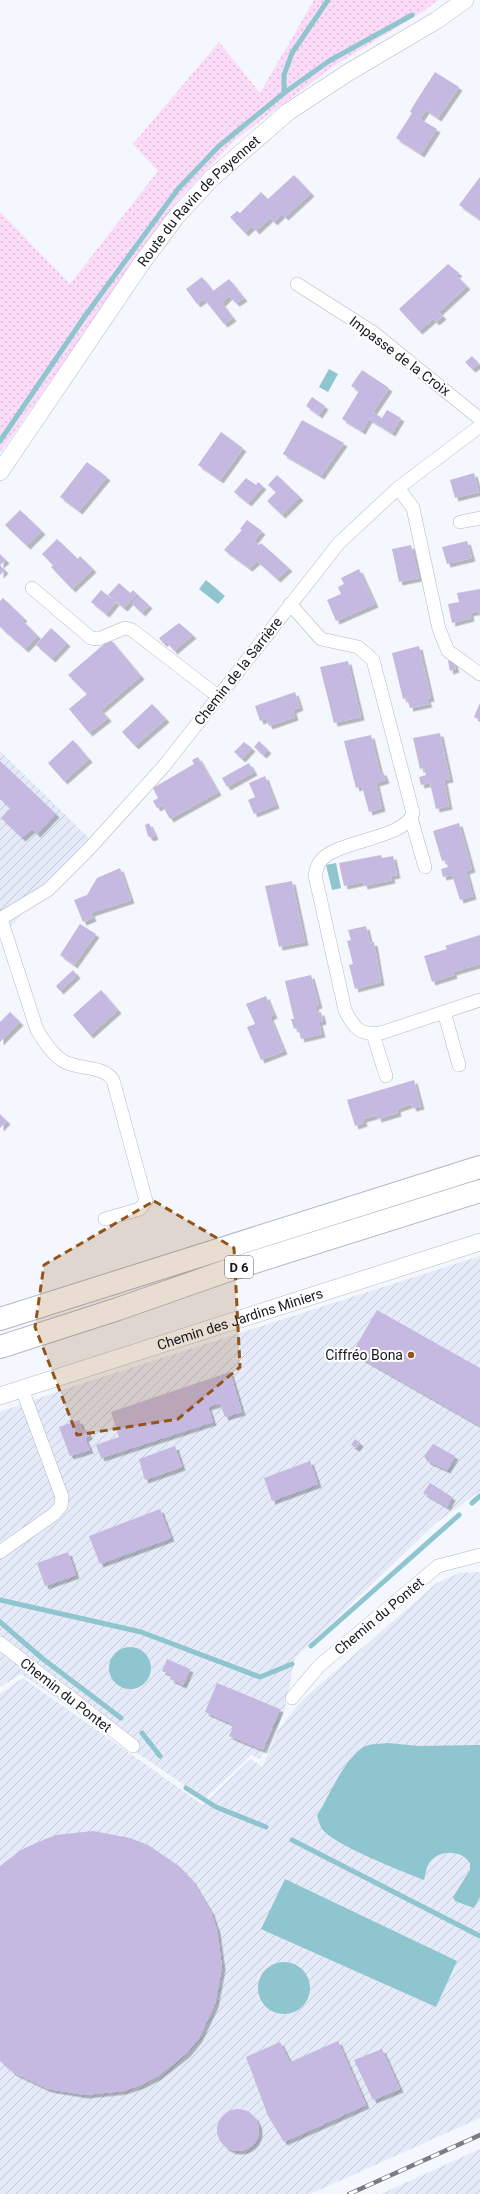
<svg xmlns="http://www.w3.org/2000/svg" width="480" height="2194" viewBox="0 0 480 2194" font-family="Roboto,sans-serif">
<defs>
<pattern id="industrial-furrows" width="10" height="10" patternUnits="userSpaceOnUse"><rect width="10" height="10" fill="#e4eaf8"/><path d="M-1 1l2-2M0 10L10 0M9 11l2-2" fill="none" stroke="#c3c8d4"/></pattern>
<pattern id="grass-dots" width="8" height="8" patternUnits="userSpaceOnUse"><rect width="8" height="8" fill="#fcdbf9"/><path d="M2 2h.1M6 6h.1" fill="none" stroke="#d7bbd5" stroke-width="1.8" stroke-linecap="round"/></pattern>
<filter id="shadow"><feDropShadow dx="3.5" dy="3.5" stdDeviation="0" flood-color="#0004"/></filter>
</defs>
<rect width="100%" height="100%" fill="#f4f7fe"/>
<path fill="url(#industrial-furrows)" d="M0,751L89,838L0,939Z
M480,1256V1491L436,1523L295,1658L284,1713L260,1759L251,1755L205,1799L21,1674L0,1687V1412L65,1389Z
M480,1572V2118L310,2194H0V1694L23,1678L203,1805L251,1759L262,1767L278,1730L302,1700L437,1583L459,1573Z
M480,2149V2194H381Z"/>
<path fill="url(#grass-dots)" d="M314,0H438L424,11L335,65L235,140L177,201L0,453V212L70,284L158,171L133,144L219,42L260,93Z"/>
<path fill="#8ec5ce" d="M329,369L338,374L328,392L319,387Z
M206,580L225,596L218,604L199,589Z
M336,863L341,888L332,890L326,865Z
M109 1668a21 21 0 1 1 42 0a21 21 0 1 1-42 0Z
M388,1743L419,1746L480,1745V1897L474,1908L455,1901L453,1897L470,1870V1863C462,1850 440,1849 430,1862C426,1866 426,1874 424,1880C402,1871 336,1846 323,1830C320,1827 319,1821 317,1816C328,1798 345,1757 364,1747C371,1743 380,1744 388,1743Z
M285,1879L457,1961L436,2007L261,1929Z
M258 1988a26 26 0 1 1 52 0a26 26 0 1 1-52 0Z"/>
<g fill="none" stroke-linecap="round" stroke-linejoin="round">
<path stroke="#8ec5ce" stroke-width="5" d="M284,93V75L292,53L328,0
M0,441L85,316L178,189L219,146L284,93L329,61L412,15
M472,1503L480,1496
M0,1600L141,1632L260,1677L292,1664
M0,1622L43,1659L121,1718
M311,1646L459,1515
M142,1733L160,1756
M186,1788L216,1807L266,1827
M292,1840L480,1936"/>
</g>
<path fill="#c5b9e1" filter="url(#shadow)" d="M435,72L459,87L438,118L426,110L420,119L437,129L421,154L396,138L412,113L410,112L415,103Z
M294,175L311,193L285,217L282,214L274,222L270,218L256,231L252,226L245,233L230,217L237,211L240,213L261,192L268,199Z
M480,177V218L479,219L459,205Z
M448,264L459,273L456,275L467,286L439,312L443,316L436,322L433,319L419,331L399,309Z
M202,277L213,291L229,279L244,298L236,303L229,296L222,303L233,318L224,324L204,299L197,304L186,289Z
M472,356L479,364L472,369L465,362Z
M362,370L389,388L373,412L382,418L387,410L401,418L392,433L369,419L362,431L342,419L359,391L351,386Z
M312,397L325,406L319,415L306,406Z
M302,420L344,443L321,476L283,454Z
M221,432L243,448L220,480L198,465Z
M87,462L107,477L79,511L60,497Z
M474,473L479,492L455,498L450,480Z
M277,475L300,497L282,515L267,501L276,492L268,485Z
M246,478L256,485L258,482L263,486L248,503L234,492Z
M20,510L42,531L27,546L5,525Z
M247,520L262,531L254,541L259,545L261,543L289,568L277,579L257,561L249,568L224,550L242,530L240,529Z
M57,539L78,559L80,556L93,569L72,589L51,567L53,565L42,554Z
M467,541L472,558L447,564L442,547Z
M411,545L419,578L399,582L392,549Z
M0,554L6,560L0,565L5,570L0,575Z
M359,569L375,604L336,621L327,600L341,594L338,587L344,584L341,578Z
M119,583L130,593L133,590L137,594L124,608L108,595Z
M480,589V617L478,611L470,613L471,618L452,623L448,604L459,602L457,593Z
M101,590L116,602L106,614L91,602Z
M139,596L149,605L142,613L132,604Z
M3,598L24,618L22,620L38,636L25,649L0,627V601Z
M179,623L193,635L174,651L167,642L163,643L159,638Z
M51,628L67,643L52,659L36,645Z
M110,639L141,676L101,710L108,718L89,733L69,709L87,694L68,675Z
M419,646L431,698L427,699L429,704L410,708L407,698L403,699L392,653Z
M453,660L456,669L450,671L448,661Z
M348,661L361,717L334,723L320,667Z
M295,692L300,707L293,710L295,717L269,726L266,719L260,721L255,706Z
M480,703V720L474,717Z
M152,704L166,719L135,746L122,732Z
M440,733L450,779L444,780L449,806L436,809L430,783L421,785L419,777L426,775L424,768L420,769L413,738Z
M371,735L380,772H383L386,780L376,783L382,808L369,812L362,786L356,788L344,741Z
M73,740L89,759L64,781L48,763Z
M259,741L268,750L263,755L254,747Z
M244,742L252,748L242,759L234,752Z
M198,757L218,792L170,819L162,805L157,808L153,801L158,798L153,788L194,764L192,760Z
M0,761L56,814L37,834L32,829L22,838L1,818L10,808L0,799Z
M249,763L254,772L227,787L222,778Z
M265,776L276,805L254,814L248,800L255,797L249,783Z
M149,823L155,836L151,838L148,836L145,825Z
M459,823L472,869L466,871L473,896L460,900L452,875L443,877L441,869L448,867L445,860L442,861L433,831Z
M381,855L382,858L393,856L397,875L391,876L392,880L364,886L363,882L344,886L339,863Z
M120,868L131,900L91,913L93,918L83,922L74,900L87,895L97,878Z
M292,881L305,942L279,947L265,886Z
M80,924L96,934L74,965L60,955Z
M366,926L370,943L374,942L381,982L355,989L349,965L353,964L347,941L351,940L348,930Z
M480,935V964L453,972L454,975L432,982L424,956L447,949L445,946Z
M73,970L77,975L60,991L56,986Z
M311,975L319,1005L315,1006L317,1013L321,1012L323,1021L319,1022L322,1034L301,1039L298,1027L294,1029L291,1019H294L285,981Z
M101,990L118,1010L90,1035L73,1015Z
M266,996L274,1015L270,1017L284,1051L261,1060L247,1027L255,1024L246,1004Z
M10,1012L20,1022L0,1042V1022Z
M414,1080L421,1106L413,1108L411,1104L397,1109L398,1113L378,1119L377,1115L363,1119L364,1123L355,1126L347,1100Z
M0,1114L7,1121L0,1128Z
M377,1310L480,1368V1426L352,1353Z
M230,1372L242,1412L225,1417L220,1403L208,1407L213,1422L101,1458L96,1445L119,1437L111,1412Z
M79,1420L83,1431L87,1430L89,1436L85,1438L90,1450L70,1456L59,1427Z
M355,1439L360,1443L356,1448L351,1445Z
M433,1444L455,1456L447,1470L427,1461L424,1456Z
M175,1446L182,1467L145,1480L139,1459Z
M310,1461L318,1484L272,1501L264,1478Z
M430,1483L452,1497L447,1507L423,1493Z
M160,1509L171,1538L100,1564L89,1536Z
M68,1552L76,1575L45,1586L37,1563Z
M167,1659L190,1669L183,1685L170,1679L172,1675L162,1671Z
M217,1683L280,1709L263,1750L229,1736L234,1725L205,1712Z
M93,1831L130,1838L148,1845L179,1866L192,1880L211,1912L217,1930L222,1967L215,2004L199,2038L187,2053L158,2076L141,2085L123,2091L85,2095L48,2089L14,2073L0,2061V1866L21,1850L38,1842L56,1835Z
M338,2041L366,2105L284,2142L268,2116L246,2057L280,2042L290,2062Z
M382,2049L400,2089L373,2100L354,2060Z
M217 2130a21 21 0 1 1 42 0a21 21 0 1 1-42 0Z"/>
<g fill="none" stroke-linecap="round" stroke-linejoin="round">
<defs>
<path id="minor" d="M297,284L374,333L480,419
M398,488L413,508L439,629L448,651L480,674
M460,522L480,518
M32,588L91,638L98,639L125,628L132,630L219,697
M290,604L321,639L358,647L373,660L413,813C405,840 332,840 319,863C317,867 316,871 315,875L345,1010C353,1027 360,1036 381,1033L480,1000
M411,818L425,867
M0,919L48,890L88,850L164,766L339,543L398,488L480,426
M1,919L37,1030C44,1041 53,1056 65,1062C81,1070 102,1065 113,1080L146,1201L140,1209L105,1219
M444,1012L459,1065
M373,1034L386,1076
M0,1552L54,1514L61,1506L62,1497L22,1389
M0,1643L133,1746
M292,1698L319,1666L438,1566L480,1555"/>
<g id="tertiary">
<path id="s1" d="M0,472L141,264L176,217L211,179L288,112L349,72L437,20L465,0"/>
<path id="s2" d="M0,1396L480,1242"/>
</g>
<path id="trunk" d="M0,1319L480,1167
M0,1347L118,1309L229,1270L480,1191"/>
</defs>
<use href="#minor" stroke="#b2b8c9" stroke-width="14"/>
<use href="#tertiary" stroke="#b2b8c9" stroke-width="18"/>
<use href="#trunk" stroke="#b2b8c9" stroke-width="24"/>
<use href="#minor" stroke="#fff" stroke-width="13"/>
<use href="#tertiary" stroke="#fff" stroke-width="17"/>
<use href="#trunk" stroke="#fff" stroke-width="22"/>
<defs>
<path id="rail" d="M349,2194L480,2135"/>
</defs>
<use href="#rail" stroke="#797c82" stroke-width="4.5"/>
<use href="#rail" stroke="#fff" stroke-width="3" stroke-dasharray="9" stroke-linecap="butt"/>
</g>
<path fill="#925418" fill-opacity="0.2" stroke="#925418" stroke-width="3" stroke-dasharray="8 5" stroke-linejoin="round" d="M154,1201L234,1248L240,1367L178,1419L77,1435L35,1327L44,1265Z"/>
<circle fill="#925418" stroke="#fff" stroke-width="1.5" cx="411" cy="1355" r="4"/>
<g text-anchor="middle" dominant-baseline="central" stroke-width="4" stroke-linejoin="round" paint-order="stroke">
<rect fill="#fff" stroke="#5b5d62" stroke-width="1" x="225" y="1256" width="28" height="22" rx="3"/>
<g font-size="13" font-weight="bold" fill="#15181e">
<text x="239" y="1267">D 6</text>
</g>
<g font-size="14" fill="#15181e" stroke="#fff">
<text stroke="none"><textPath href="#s1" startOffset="337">Route du Ravin de Payennet</textPath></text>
<text transform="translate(400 356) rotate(37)">Impasse de la Croix</text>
<text transform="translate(238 671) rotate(-52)">Chemin de la Sarrière</text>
<text stroke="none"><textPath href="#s2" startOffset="252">Chemin des Jardins Miniers</textPath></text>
<text transform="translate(379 1616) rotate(-40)">Chemin du Pontet</text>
<text transform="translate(66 1695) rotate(38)">Chemin du Pontet</text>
</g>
<g font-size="14" fill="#15181e" stroke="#fff" text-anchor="end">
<text x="403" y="1355">Ciffréo Bona</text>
</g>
</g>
</svg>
